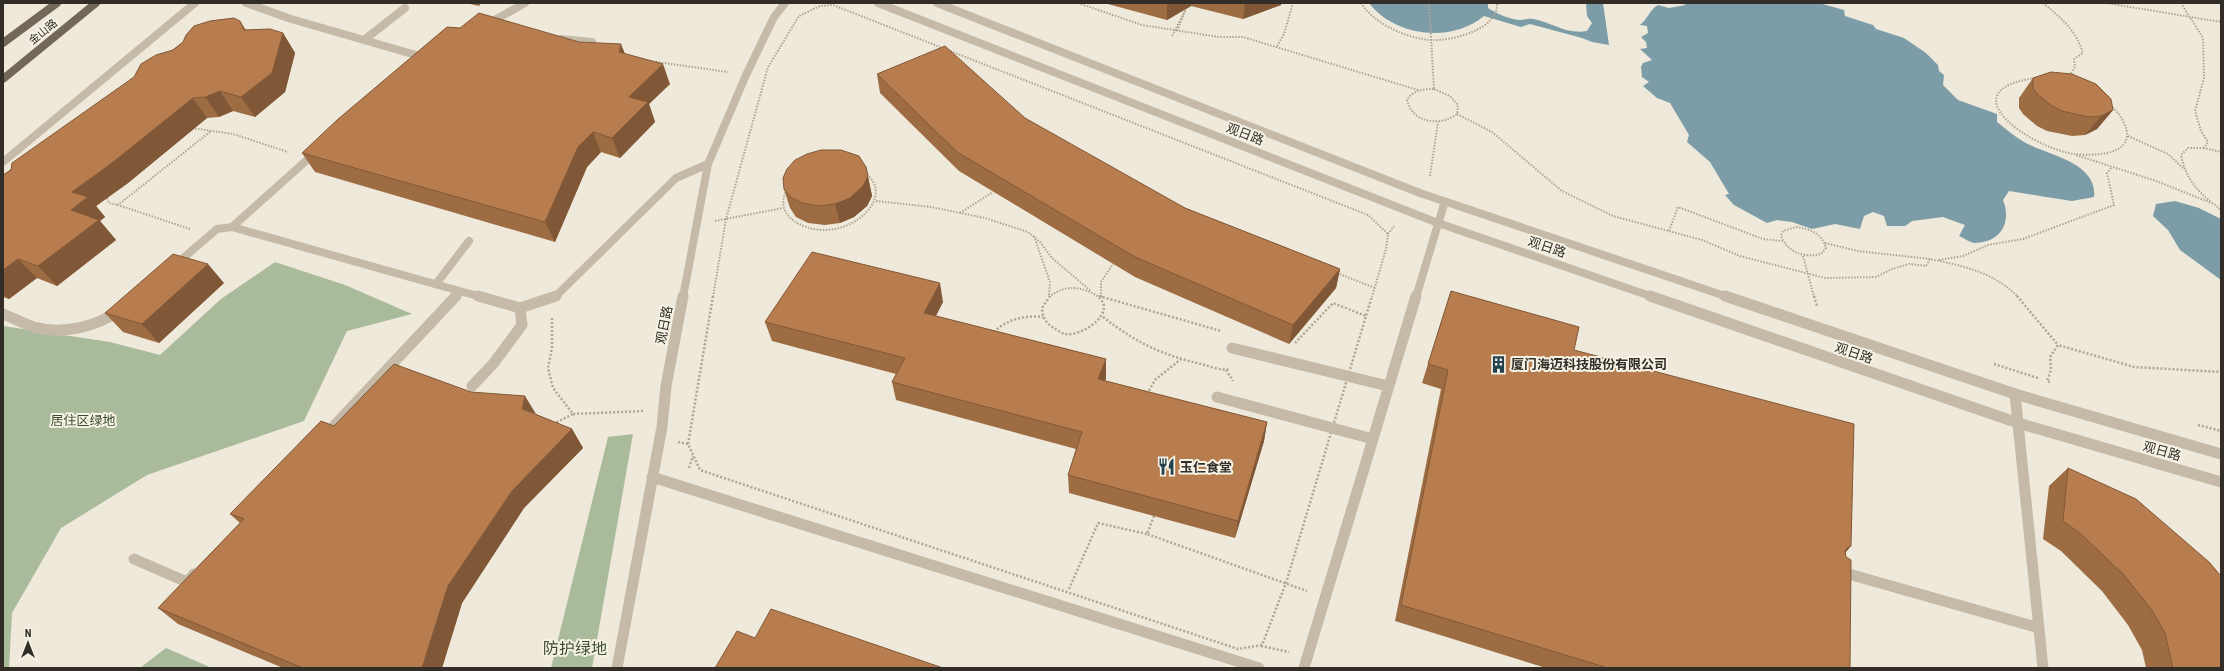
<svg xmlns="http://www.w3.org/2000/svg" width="2224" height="671" viewBox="0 0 2224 671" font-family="'Roboto Condensed','Noto Sans SC',sans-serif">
<rect width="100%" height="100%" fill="#eee9da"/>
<path fill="#aabb9c" d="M275,262L345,285L412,314L347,331L304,421L147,475L61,528L12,613L9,668H3V326L110,342L160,355L221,299Z
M633,434L592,668H551L608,437Z
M166,648L212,668H140Z"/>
<path fill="#7c9da8" d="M1369,3H1488V8C1498,14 1508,19 1520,20C1524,20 1528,18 1533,19C1551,22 1567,35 1587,31L1592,23L1587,16L1586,3H1603L1609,45L1592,42L1582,38L1530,24L1521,27L1484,16C1452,43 1395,37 1369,3Z
M1684,3H1819L1844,10L1845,16L1873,25L1876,29L1904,38L1926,53L1938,65L1939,71L1944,75L1943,85L1958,100L1997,114V122C2007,130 2019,140 2030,145C2054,156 2098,165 2094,197L2072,201L2009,191L2003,200C2010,217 2005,235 1987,241C1983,242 1978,243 1974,243C1969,242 1964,238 1959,236L1965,225L1943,217L1912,221L1905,226H1887L1884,216L1873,212L1864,216L1860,229L1835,224L1812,229L1792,222L1777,220L1767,223L1734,205L1725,195L1729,194L1710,162L1687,142L1689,135L1670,103L1657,98L1643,86L1649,82L1642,77L1641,67L1643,63L1652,60L1640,49L1647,48L1646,42L1641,37L1648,33L1647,26L1640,25C1648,19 1649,10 1658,5L1669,8L1685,5Z
M2175,201L2199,208L2221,219V280L2180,250L2168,230L2153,216L2156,204Z"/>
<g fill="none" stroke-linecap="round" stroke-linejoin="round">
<path stroke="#b0a592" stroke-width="2" stroke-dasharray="1.5 1.5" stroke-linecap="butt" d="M1078,3L1142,25L1219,37H1243L1418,90
M1361,3C1374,24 1408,39 1432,40C1453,41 1499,29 1497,3
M1429,3L1434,89
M2043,3C2061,18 2076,30 2083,53L2074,59L2075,67L2070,75
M2106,3L2221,22
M2181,3L2203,38L2204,78L2195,111L2201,131L2208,142L2204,148L2221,152
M1172,36L1185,11L1177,31
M1277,46L1284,34L1293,3
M650,61L728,72
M2035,78C2062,82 2089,88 2111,106C2117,111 2122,118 2125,125C2137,156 2093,156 2074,154C2032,148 1946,91 2035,78Z
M1434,89L1450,96L1458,105L1457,114C1440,127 1412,123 1407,100C1413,90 1423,89 1434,89Z
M1457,114L1492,132L1562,191L1613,216L1702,240L1740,256L1825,278L1876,277L1892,269L1909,264L1926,266L1930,259C1963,266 1994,272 2018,297
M192,128L233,134L288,152
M2128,136L2168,154L2183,168
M2204,148H2188L2181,155C2185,176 2196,190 2212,203
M2076,155L2156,181L2214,204L2221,210
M839,164C915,177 858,245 806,227C770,214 781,184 809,170C818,166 829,165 839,164Z
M1430,176L1438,122
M107,198L109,203L118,205
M876,201L931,207L985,218L1028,232L1040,242L1052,258L1091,291
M960,213L993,192
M715,221L783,208
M1796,227C1810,229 1822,233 1826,248L1821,254C1804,258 1788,253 1781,236L1783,231Z
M190,229L118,205L211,131
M1669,231L1678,207L1763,239L1782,241
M1388,234L1394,226
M1034,236L1050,282L1049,295
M1825,243L1858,251L1930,259
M1803,256L1814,297
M1939,260L1963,256L1988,245L2023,239L2114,205L2107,173L2112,167
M1337,273L1375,288
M1099,296L1103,297
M713,297L726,219L768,67L799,16L820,6L833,5L1368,215L1388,234L1386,249L1372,297
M1049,297C1065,284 1082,286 1099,297
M1101,297V282L1113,264"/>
<path stroke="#b0a592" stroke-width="2.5" stroke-dasharray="2 2" stroke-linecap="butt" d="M713,296L688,444L700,470L1238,649L1262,645L1286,583L1372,296
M1050,296L1042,308C1042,316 1046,324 1054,328C1057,330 1061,333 1065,334C1083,337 1119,311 1097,296
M1099,296L1221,331
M1814,296L1817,306
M2017,296L2058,345
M1103,317C1138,344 1162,355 1205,365C1212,367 1222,371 1229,369
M552,318V348L548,368L553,388L573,414L644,411
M994,332C1007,319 1025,315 1043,317
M1295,343L1333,303L1366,316
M1994,364L2038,378
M1226,370L1233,381
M2050,382L2047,381L2051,370L2050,357L2058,345L2134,367L2221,372
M1147,394L1155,380L1181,359
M553,424L573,414
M2198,425L2221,431
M678,442L688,444
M689,468L693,456
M1154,516L1147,534L1307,591
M1069,589L1098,523L1147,534
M1261,646L1289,652"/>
<path stroke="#c4baa7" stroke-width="8" d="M246,3L291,19L423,57
M878,3L1438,223L1653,297
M937,3L1420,193L1728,297
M486,25L525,3
M561,39L592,42L597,51
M364,40L405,8
M317,151L232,227L481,297
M3,162L195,3
M174,266L217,229L232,227
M436,284L469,241
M455,297L460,292
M555,297L676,178L708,164
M683,297L708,164L746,75L774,17L785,3
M1416,297L1445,201"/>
<path stroke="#c4baa7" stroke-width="11" d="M478,296L520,308L556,296
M1650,296L2018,423L2221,482
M1725,296L2015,394L2221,454
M3,314C13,318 24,324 34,327C63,335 96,327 120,310
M1232,348L1388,386
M472,386L493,364L522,325L520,308
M2015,394L2043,668
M1217,397L1373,439
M334,426L456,296
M652,477L1259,668
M134,559L187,582L194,574
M1838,571L2039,628
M617,668L662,427L666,386L683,296
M1304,668L1416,296"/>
<path stroke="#726759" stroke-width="8" d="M3,43L57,3
M3,79L96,3"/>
</g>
<path fill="#9e6c43" d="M466,3H481L479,6Z
M1104,3H1281V5L1243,19L1191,6L1167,20Z
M240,21L246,30L283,33L295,53L285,92L255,117L233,111L219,117L207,118L128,183L96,206L105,217L100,221L116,240L57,286L37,278L9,299L3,297V175L183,42Z
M579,42L625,54L670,84L649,104L655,122L620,158L601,152L587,167L555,242L315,172L302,153Z
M877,74L1185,208L1340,269L1336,288L1289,344L1135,277L959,171L880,93Z
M2033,78L2113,110L2097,129L2085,135L2072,136L2047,131L2037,126L2023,114L2019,108V98Z
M866,167L872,196L867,206L854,217L840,223L825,225L808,223L796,217L790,208L784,189Z
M224,283L159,343L123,332L105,313Z
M1451,291L1574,350L1851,546L1845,553L1850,668H1546L1395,621L1441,389L1422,383Z
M943,302L936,316L1106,359V378L1105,381L1267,422L1264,441L1235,538L1069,493L1068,475L1076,449L896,400L892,382L896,374L772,341L765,322Z
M536,414L572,429L583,448L524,508L462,603L442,668H283L178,624L158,608L240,523L230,514Z
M2068,468L2221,668H2146L2142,650L2128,625L2102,591L2061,551L2043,539L2049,486Z"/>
<path fill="#815837" d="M1167,3H1191V6L1167,20Z
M1245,3H1281V5L1243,19Z
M283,33L295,53L285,92L255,117L241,97Z
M621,44L629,63L619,52Z
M663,64L670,84L649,104L655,122L620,158L612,138L629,97Z
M220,91L233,111L219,117L205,97Z
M193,98L207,118L128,183L96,206L105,217L100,221L116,240L57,286L38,266L71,210L72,192Z
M2113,110L2097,129L2085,135L2101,116Z
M593,132L601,152L587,167L555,242L545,222L578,147Z
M866,167L872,196L867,206L854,217L840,223L835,204Z
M18,259L37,278L9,299L3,294V270Z
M208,264L224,283L159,343L142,324Z
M1340,269L1336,288L1289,344L1293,325Z
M940,283L943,302L927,332L924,313Z
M1106,359V378L1098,398V379Z
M525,396L536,414L522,409Z
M1267,422L1264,441L1235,538L1238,521Z
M572,429L583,448L524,508L462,603L442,668H422L448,586L512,491Z
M1851,546L1836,563L1847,548Z"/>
<path fill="#b87d4e" stroke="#815837" d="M479,13L579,42L621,44L619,52L663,64L629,97L648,102L612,138L593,132L578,147L545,222L302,153L337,120L447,27L460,28Z
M234,18L240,21L244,30L270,29L283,33L272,73L241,97L220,91L205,97L193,98L112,163L72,192L88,197L71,210L99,220L38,266L18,259L3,270V175L11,170L12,163L134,77L141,64L156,55L173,50L183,42L186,35L194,26L210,21Z
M945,46L1025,118L1185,208L1340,269L1293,325L1135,257L957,152L877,74Z
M2051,72L2072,74L2096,84L2111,99L2113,110L2101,116L2088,117L2062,111L2052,106L2037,94L2033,88V78Z
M821,150H841L859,156L866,167L868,176L863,186L850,198L835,204L820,206L802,203L790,197L784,189L783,178L787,169L795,160L807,154Z
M812,252L940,283L924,313L1106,359L1098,379L1267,422L1238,521L1068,475L1082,432L892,382L905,358L765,322Z
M173,254L208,264L142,324L105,313Z
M1451,291L1579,327L1574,350L1854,424L1851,546L1847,548L1845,551L1846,557L1851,560L1850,668H1608L1401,605L1448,370L1428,364Z
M394,364L471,392L525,396L522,409L572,429L512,491L448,586L422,668H303L158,608L244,519L230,514L321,421L334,426Z
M2068,468L2136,499L2209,562L2221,576V668H2173L2165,633L2151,609L2124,575L2081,534L2063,521Z
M771,609L943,668H715L737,631L755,638Z"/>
<defs>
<symbol id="building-bare" viewBox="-9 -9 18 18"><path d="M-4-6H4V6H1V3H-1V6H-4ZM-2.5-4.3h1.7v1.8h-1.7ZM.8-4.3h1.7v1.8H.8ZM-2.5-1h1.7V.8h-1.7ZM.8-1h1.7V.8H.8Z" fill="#21424e" stroke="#f6f2e5" stroke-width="2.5" paint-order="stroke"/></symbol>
<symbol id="restaurant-bare" viewBox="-9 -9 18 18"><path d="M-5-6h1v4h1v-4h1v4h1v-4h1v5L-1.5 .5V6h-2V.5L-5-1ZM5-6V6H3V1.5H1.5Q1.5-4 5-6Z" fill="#21424e" stroke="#f6f2e5" stroke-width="2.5" paint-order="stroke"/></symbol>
</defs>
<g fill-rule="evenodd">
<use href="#building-bare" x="1486" y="352" width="25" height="25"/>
<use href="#restaurant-bare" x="1154" y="454" width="25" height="25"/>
</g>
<g text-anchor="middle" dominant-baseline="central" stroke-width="4" stroke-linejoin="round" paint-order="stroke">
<g font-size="11" fill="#322d27" stroke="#f6f2e5">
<text transform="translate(43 32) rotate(-39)">金山路</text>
</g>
<g font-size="13" fill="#322d27" stroke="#f6f2e5">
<text transform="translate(1245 134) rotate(21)">观日路</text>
<text transform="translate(1547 247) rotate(19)">观日路</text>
<text transform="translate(664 325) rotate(-79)">观日路</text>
<text transform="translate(1854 353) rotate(19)">观日路</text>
<text transform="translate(2162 451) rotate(16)">观日路</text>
</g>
<g font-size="13" font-weight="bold" fill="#322d27" stroke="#f6f2e5" text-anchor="start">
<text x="1511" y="364">厦门海迈科技股份有限公司</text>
<text x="1180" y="467">玉仁食堂</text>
</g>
<g font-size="13" fill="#3b4d2d" stroke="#f6f2e5">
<text x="83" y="420">居住区绿地</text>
</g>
<g font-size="16" fill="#3b4d2d" stroke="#f6f2e5">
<text x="575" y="648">防护绿地</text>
</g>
</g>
<rect width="2224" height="671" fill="none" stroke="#322d27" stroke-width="8"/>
<g transform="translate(28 643)" stroke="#f6f2e5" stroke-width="3" paint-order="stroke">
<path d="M0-3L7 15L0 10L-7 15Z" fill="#322d27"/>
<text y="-6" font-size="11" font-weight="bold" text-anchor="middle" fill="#322d27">N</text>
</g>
</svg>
